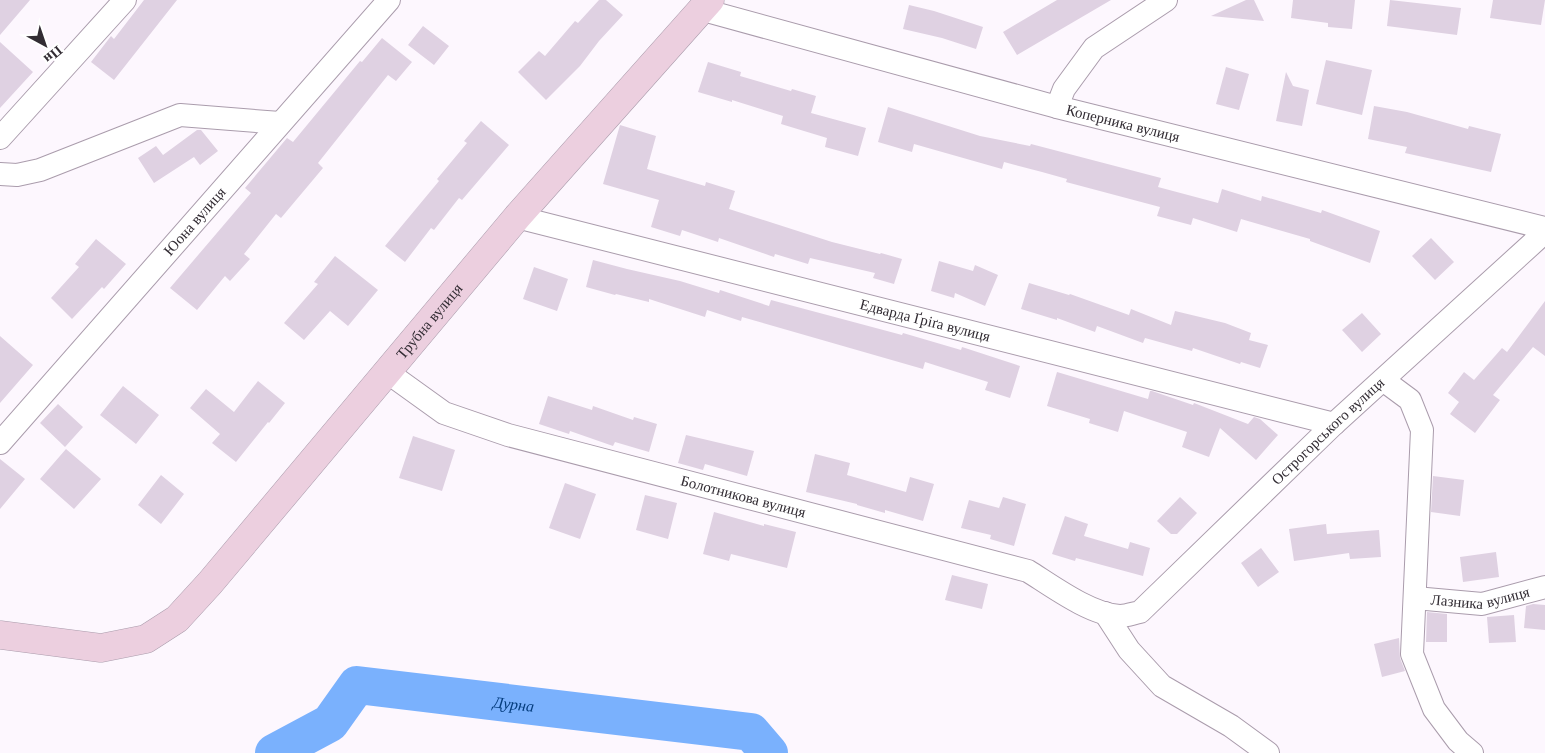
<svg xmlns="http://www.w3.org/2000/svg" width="1545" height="753" viewBox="0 0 1545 753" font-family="'Times New Roman',serif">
<rect width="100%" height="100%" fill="#fdf7fe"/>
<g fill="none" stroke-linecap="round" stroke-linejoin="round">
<path stroke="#7ab1fd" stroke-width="38" id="s1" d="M274,753L330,723L357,685L751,732L769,753"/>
</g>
<path fill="#dfd1e2" d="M0,0H30L0,35Z
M144,0H177L114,80L91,62L111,36L114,39Z
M599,0H606L623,15L599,41L580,66L546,100L518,72L539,51L545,56L575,21L578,23Z
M1057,0H1111L1017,55L1003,32Z
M1246,0H1254L1264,21L1211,16Z
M1293,0H1355L1352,29L1328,27V23L1291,18Z
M1390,0L1461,8L1457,35L1387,26Z
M1493,0H1545L1541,25L1490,18Z
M909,5L934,11L983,27L976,49L942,38L903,29Z
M423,26L449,46L434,65L408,45Z
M382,38L412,62L396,81L388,75L318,163L323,168L281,218L276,214L244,254L250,259L230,281L225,276L197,310L170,288L251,193L245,188L287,138L293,142L360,61L362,62Z
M0,42L33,72L0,108Z
M1326,60L1372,70L1362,115L1316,104Z
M708,62L741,72L740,76L791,91L792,89L816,96L811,113L866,128L858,156L825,147L827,138L781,124L783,116L732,100V102L698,92Z
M1226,67L1249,74L1239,110L1216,104Z
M1286,72L1293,86L1309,90L1302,126L1276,121Z
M1374,106L1407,112L1468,129L1469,126L1501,134L1491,172L1405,153L1407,147L1368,139Z
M888,107L980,136L1030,146L1031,144L1161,178L1158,187L1218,203L1222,189L1261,201L1262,196L1321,213L1322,210L1380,231L1370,263L1310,241V239L1241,219L1237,232L1193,218L1191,225L1157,216L1160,207L1066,182L1067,179L1042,172L1004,162L1002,169L914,144L912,152L878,142Z
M481,121L509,145L462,200L459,198L434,230L431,228L405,262L385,246L439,181L437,179L467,143L464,141Z
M620,125L656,136L647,169L705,186L706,182L735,191L729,209L832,242L880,254L881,253L902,259L894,284L873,278L875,273L810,258L808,264L775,254L774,257L719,238L718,242L682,230L680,236L651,227L659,200L603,184Z
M197,130H201L218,151L200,165L194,157L154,183L138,158L156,146L163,155Z
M1431,238L1454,262L1435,280L1412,256Z
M96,239L126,264L104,289L102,287L72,319L51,298L79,267L75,264Z
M335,256L378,290L348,326L330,311L304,340L284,323L318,284L314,282Z
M593,260L627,269L680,281L719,293L720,290L769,306L771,300L902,335L903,333L961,350L962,347L1020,366L1010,398L985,390L988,382L925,362L923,369L742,317L741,321L707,310L705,317L649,299V302L616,294L615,295L586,287Z
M939,261L973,271L975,265L998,275L985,306L955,293L954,298L931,291Z
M534,267L568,279L557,311L523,299Z
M1029,283L1069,295L1070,294L1129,315L1131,309L1171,325L1175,311L1225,323L1251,333L1249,340L1268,345L1260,368L1241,362L1240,364L1193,348L1192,351L1145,338L1143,343L1097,326L1095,332L1057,318V320L1021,309Z
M1545,301V356L1533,347L1493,395L1500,400L1475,433L1450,414L1459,402L1448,393L1464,372L1474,380L1502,348L1507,352Z
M1362,313L1381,334L1362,352L1342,330Z
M0,336L33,365L0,403Z
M1057,372L1148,399L1150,391H1152L1193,405L1194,403L1248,424L1254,417L1260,419L1278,435L1256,460L1220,428L1209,457L1182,447L1187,432L1124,411L1118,432L1089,423L1090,419L1047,406Z
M258,381L285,403L269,423L268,422L236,462L212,443L220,434L190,408L206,389L234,412Z
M123,386L159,415L136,444L100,415Z
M548,396L592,410L593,406L633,420L634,417L657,424L649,452L615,442L613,446L570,431L569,434L539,424Z
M58,404L83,427L65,447L40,423Z
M686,435L754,451L747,476L705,464L703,470L678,463Z
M413,436L455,450L442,491L399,478Z
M66,449L101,479L74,509L40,479Z
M815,454L850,463L847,475L906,492L910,477L934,484L923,521L885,510V513L857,505V504L806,492Z
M0,459L25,479L0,509Z
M161,475L184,494L161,524L138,505Z
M1433,476L1464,480L1460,516L1431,512Z
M565,483L596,494L580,539L549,528Z
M645,495L677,503L668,539L636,530Z
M1003,497L1026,504L1014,546L990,539L991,535L961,528L969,500L999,508Z
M1180,497L1197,513L1177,534H1171L1157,521Z
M714,512L764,526V524L796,532L787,568L731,554L729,561L703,554Z
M1065,516L1088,524L1084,536L1128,549L1130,542L1150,548L1143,576L1076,558L1075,561L1052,554Z
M1326,524L1327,534L1379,530L1381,557L1350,559L1349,553L1294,561L1289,529Z
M1261,548L1279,572L1258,587L1241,563Z
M1496,552L1499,577L1463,582L1460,557Z
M952,575L988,584L982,609L945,600Z
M1533,604L1545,605V630L1524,628L1526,606Z
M1427,612L1447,614V642H1426Z
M1514,615L1516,642L1489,643L1487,617Z
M1399,638L1400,658L1405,671L1382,677L1374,644Z"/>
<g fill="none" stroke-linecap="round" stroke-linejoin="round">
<defs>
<g id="street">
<path id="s2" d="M703,10L1057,107L1545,228"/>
<path d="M1057,107L1064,89L1094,48L1166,0"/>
<path d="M0,138L125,0"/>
<path d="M0,174L17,175L40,170L180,115L280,123"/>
<path id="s3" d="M517,217L1334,424"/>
<path id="s4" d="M387,372L444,413L508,435L1028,571C1052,586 1091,615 1120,616C1127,616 1134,613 1140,612L1334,424L1545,232"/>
<path d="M1383,380L1410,400L1422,430L1412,654L1434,709L1458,741L1472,753"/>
<path id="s5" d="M0,443L389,0"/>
<path id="s6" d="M1415,598L1482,604L1545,587"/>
<path d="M1105,613L1129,650L1162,686L1231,726L1268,753"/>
</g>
<g id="secondary">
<path id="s7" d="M0,635L101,648L146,639L177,619L210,583L517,217L710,0"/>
</g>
</defs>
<use href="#street" stroke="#aa9cac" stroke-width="24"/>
<use href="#secondary" stroke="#aa9cac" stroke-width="29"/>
<use href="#street" stroke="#fff" stroke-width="22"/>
<use href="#secondary" stroke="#eccfdf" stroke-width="28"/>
</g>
<g text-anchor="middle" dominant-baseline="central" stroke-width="4" stroke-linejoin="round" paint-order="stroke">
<g font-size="15" fill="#322c33" stroke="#fff">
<text stroke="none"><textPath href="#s2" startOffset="435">Коперника вулиця</textPath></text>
<text stroke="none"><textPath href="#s5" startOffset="295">Юона вулиця</textPath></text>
<text stroke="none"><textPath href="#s7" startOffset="575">Трубна вулиця</textPath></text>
<text stroke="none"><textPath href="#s3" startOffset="421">Едварда Ґріґа вулиця</textPath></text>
<text stroke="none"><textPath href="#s4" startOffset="1060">Острогорського вулиця</textPath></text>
<text stroke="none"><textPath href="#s4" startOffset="381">Болотникова вулиця</textPath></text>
<text stroke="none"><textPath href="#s6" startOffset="66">Лазника вулиця</textPath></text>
</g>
<g font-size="16" font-style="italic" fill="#053d7e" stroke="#fff">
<text stroke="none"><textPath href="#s1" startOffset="268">Дурна</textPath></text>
</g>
</g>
<g transform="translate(45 45) rotate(140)" stroke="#ffffff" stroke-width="4" paint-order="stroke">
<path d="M0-4L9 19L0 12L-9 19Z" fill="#322c33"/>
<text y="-8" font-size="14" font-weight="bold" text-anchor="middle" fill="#322c33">Пн</text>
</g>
</svg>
